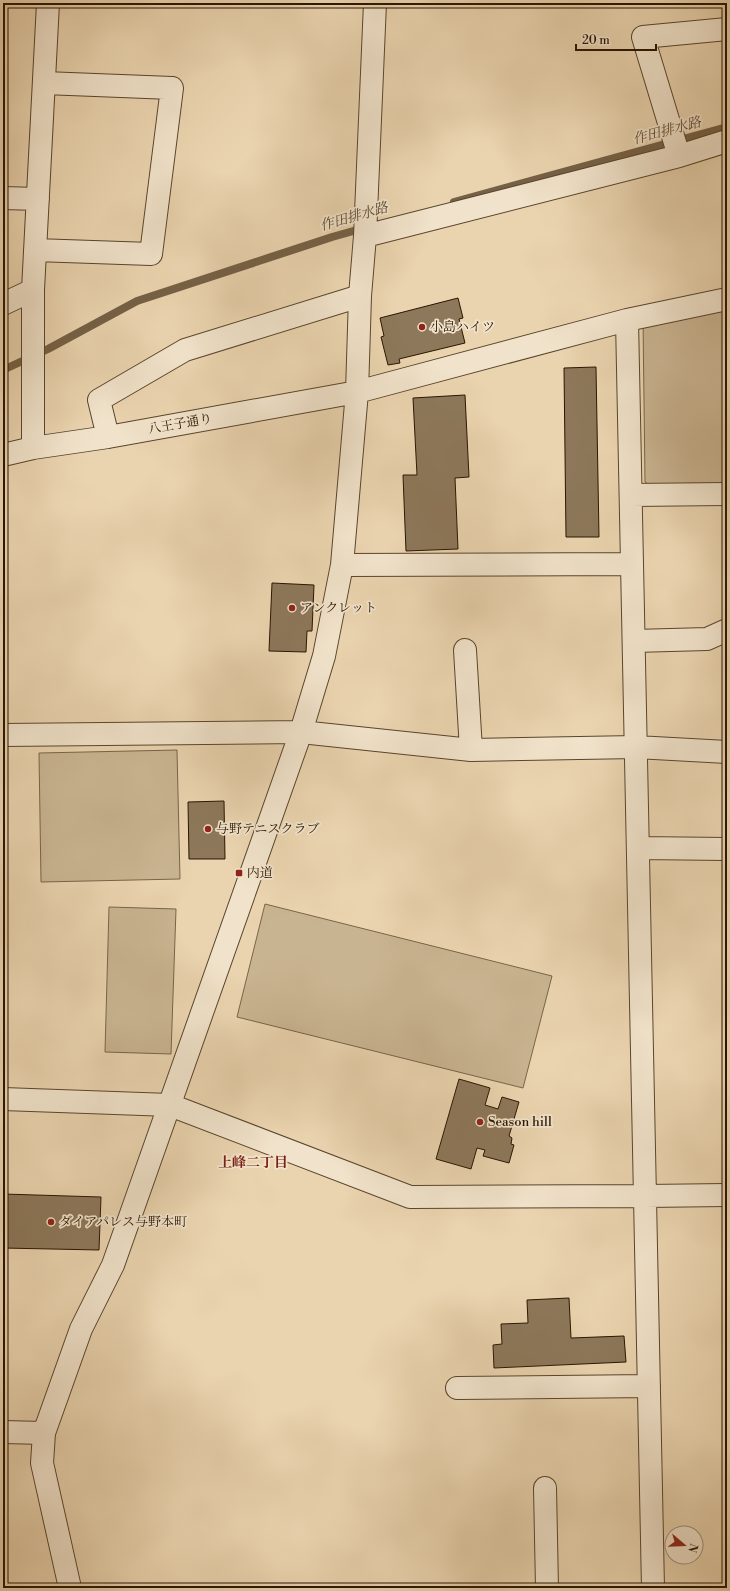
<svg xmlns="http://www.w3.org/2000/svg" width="730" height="1591" viewBox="0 0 730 1591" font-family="'Libre Bodoni','Noto Serif JP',serif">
<rect width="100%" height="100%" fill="#ead4af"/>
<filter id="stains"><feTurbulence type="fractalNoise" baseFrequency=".005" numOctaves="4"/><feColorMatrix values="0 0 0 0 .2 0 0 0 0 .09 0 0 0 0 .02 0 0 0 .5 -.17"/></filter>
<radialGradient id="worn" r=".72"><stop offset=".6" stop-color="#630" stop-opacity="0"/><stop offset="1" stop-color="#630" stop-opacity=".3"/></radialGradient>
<path fill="#c9b491" stroke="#796448" d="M727,306V488L657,489L645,482L643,320Z
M177,750L180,879L41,882L39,753Z
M265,904L552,976L523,1088L237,1017Z
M109,907L176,909L171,1054L105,1052Z"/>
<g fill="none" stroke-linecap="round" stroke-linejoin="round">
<path stroke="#756146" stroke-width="8" d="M454,202L727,127
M3,370L48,349L137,301L332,237L364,228"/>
</g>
<path fill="#8d785b" stroke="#291500" d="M458,298L463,318L459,319L465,343L399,359L400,363L388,365L381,337L384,336L380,318Z
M596,367L599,537H566L564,368Z
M465,395L469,477L455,478L458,549L406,551L403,475H417L413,398Z
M272,583L314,585L312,631H307L306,652L269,651Z
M224,801L225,859H189L188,802Z
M459,1079L490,1088L485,1105L498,1109L502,1097L519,1102L509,1136L512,1138L511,1144L514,1145L509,1163L483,1156L485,1150L477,1148L471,1169L436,1159Z
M3,1194L101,1197L99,1250L3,1248Z
M569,1298L571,1338L624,1336L626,1362L494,1368L493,1345L502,1344L501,1324L528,1323L527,1300Z"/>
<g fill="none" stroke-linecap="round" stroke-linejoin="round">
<defs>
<path id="minor" d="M679,156L643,37L727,29
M3,198L38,199
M365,236L679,156L727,141
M35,250L151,254L172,88L44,83
M3,304L33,290
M627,320L653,1588
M108,437L99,400L185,350L360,296
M33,448V290L48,3
M3,455L33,448L108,437L357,392L627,320L727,299
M631,495L727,494
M342,565L632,564
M634,641L707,639L727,630
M465,650L471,750
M3,735L301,732L471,750L636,747L727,752
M638,848L727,849
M3,1099L170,1105L410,1197L645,1196L727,1195
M457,1388L649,1386
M3,1432L44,1433
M545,1488L547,1588
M70,1588L42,1463L44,1433L81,1329L113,1265L301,732L324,656L342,565L357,392L360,296L365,236L375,3"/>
</defs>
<use href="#minor" stroke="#59452c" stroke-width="24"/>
<use href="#minor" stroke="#f1e3cb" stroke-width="22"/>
</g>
<g fill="#8f2418" stroke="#f1e3cb" stroke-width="1.5">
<circle cx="422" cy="327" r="4"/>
<circle cx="292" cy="608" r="4"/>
<circle cx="208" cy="829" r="4"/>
<rect x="235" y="869" width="8" height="8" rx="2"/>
<circle cx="480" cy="1122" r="4"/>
<circle cx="51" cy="1222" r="4"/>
</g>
<g text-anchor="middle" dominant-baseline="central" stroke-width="3.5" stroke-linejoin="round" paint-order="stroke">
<g font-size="13" fill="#291500" stroke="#f1e3cb" text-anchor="start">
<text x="430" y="327">小島ハイツ</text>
<text x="300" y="608">アンクレット</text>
<text x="216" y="829">与野テニスクラブ</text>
<text x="247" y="873">内道</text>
<text x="488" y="1122">Season hill</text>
<text x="59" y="1222">ダイアパレス与野本町</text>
</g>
<g font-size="13" fill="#291500" stroke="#f1e3cb">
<text transform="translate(180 424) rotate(-10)">八王子通り</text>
</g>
<g font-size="14" font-style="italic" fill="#5c472e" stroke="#f1e3cb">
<text transform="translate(667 131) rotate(-15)">作田排水路</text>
<text transform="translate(354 217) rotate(-16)">作田排水路</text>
</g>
<g font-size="14" font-weight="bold" fill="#7a1f14" stroke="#f1e3cb">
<text x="253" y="1163">上峰二丁目</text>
</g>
</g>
<rect width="730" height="1591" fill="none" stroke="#ead4af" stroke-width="16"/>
<rect x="4" y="4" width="722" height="1583" fill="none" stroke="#291500" stroke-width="2"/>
<rect x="8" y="8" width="714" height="1575" fill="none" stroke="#291500"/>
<g transform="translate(684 1545) rotate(109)"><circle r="19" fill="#f1e3cb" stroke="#a1917a"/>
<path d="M0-3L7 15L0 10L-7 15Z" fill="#8f2418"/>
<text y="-6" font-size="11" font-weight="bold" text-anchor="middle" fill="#291500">N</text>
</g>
<path d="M576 44v6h80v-6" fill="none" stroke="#291500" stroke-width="2"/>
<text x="582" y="44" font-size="12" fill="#291500" stroke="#f1e3cb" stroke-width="3" paint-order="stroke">20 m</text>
<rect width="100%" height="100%" filter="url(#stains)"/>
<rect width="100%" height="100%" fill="url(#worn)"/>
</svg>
